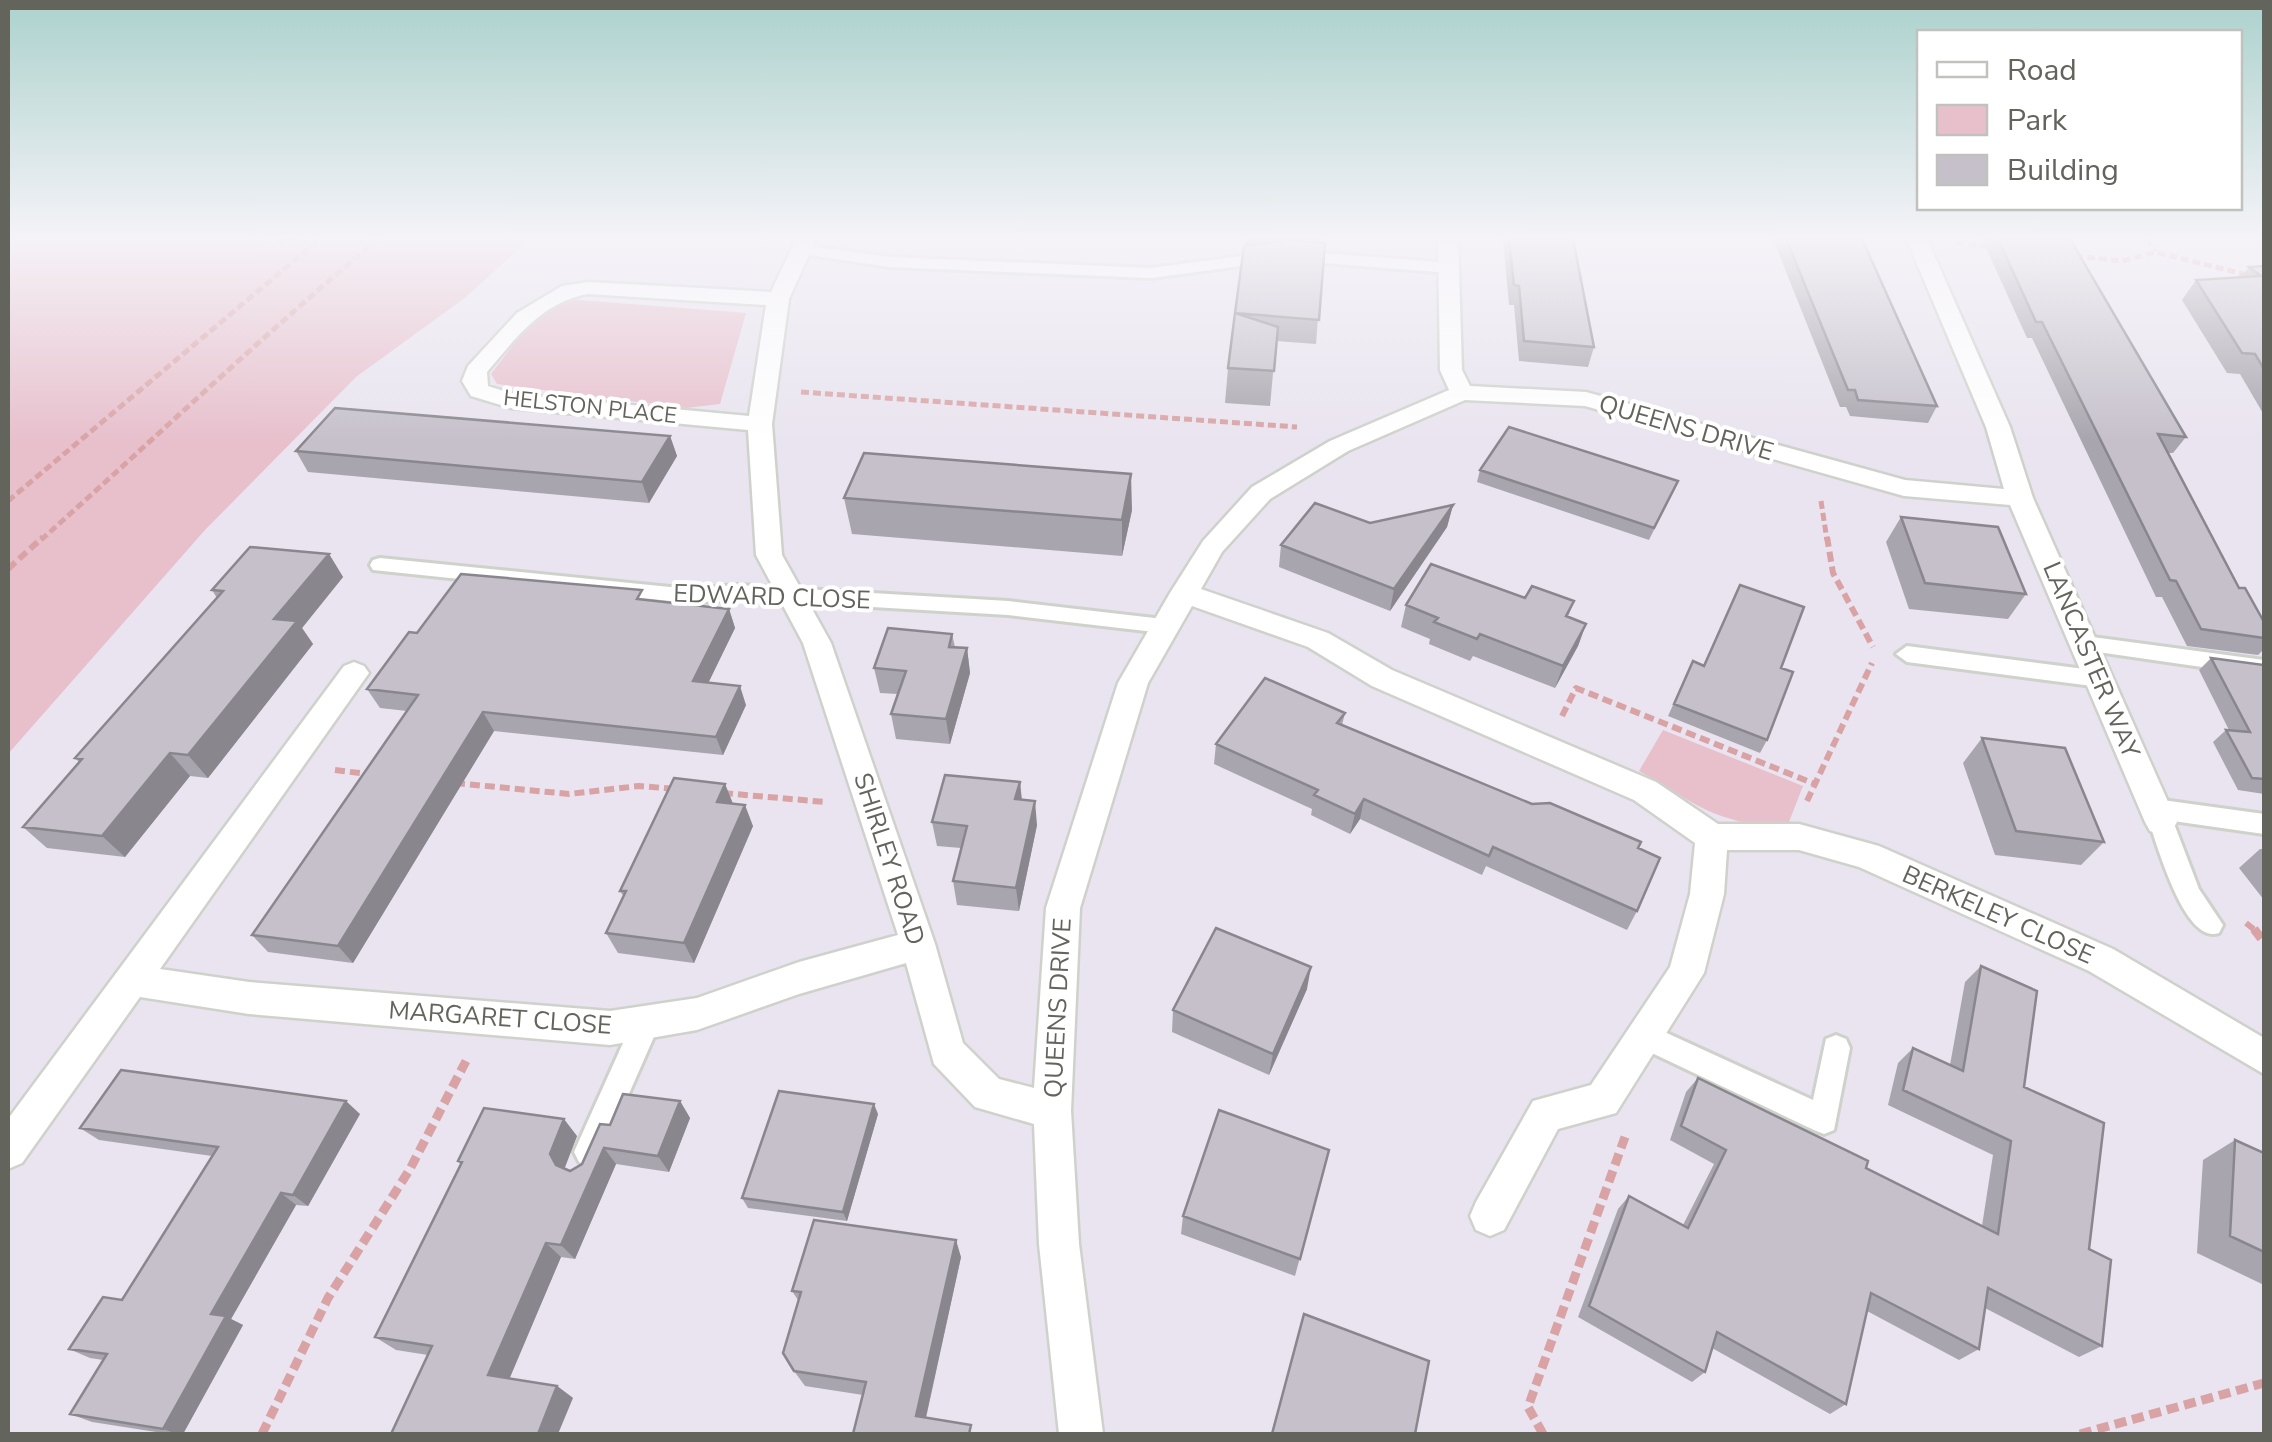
<svg xmlns="http://www.w3.org/2000/svg" width="2272" height="1442" viewBox="0 0 2272 1442" font-family="'Nunito Sans',sans-serif">
<rect width="100%" height="100%" fill="#e9e4ef"/>
<path fill="#e7c0cc" d="M8,239H530L466,297L356,377L205,530L8,754Z
M566,299L746,313L720,404L686,408L497,384L491,374L542,307Z
M1663,730L1803,786L1787,827C1715,824 1698,805 1639,771Z"/>
<g fill="none" stroke-linecap="round" stroke-linejoin="round">
<defs>
<path id="service" d="M800,245L890,257L1151,268L1286,250L1449,263L1457,268L1449,273L1286,260L1151,278L890,267L795,253L792,250Z
M380,558L690,589L737,585L1008,601L1163,619L1174,626L1163,633L1008,615L737,599L690,603L373,570L370,565L373,560Z
M2085,636L2264,660V676L2077,649L2074,644Z
M1907,646L2100,671L2111,679L2100,687L1907,662L1896,654Z
M2155,799L2264,814V834L2173,821L2199,889L2223,925L2219,933C2185,945 2158,847 2149,822L2151,817L2143,809L2147,802Z
M646,1011L656,1014L660,1023L599,1162L589,1166L579,1162L574,1152L636,1014Z
M1645,1023L1813,1100L1826,1039L1836,1035L1846,1039L1850,1048L1834,1130L1824,1134L1814,1130L1635,1045L1631,1036L1635,1027Z"/>
<path id="minor" d="M796,239H816L789,299L772,424L782,555L831,643L935,944L963,1043L999,1079L1034,1088L1046,908L1118,683L1170,593L1203,541L1252,487L1330,441L1449,390L1440,370L1438,239H1458L1462,370L1470,386L1586,392L1905,480L2004,489L1986,427L1907,240L1927,239L2010,427L2033,498L2177,822L2172,831L2161,835L2150,831L2145,822L2010,505L1904,496L1585,406L1465,400L1348,451L1270,499L1222,552L1201,589L1328,633L1392,670L1656,782L1718,824H1799L1879,846L2113,949L2264,1038V1074L2089,971L1859,867L1799,850H1727L1724,894L1704,973L1616,1113L1558,1129L1504,1230L1490,1236L1476,1230L1470,1216L1476,1202L1533,1101L1591,1085L1670,967L1690,894L1695,843L1634,800L1372,686L1308,647L1192,606L1148,683L1080,908L1071,1111L1079,1244L1103,1434H1059L1039,1244L1034,1124L975,1107L934,1064L906,963L799,994L697,1030L610,1045L249,1014L140,997L22,1163L8,1169V1119L344,666L354,662L364,666L369,673L364,680L160,969L249,982L610,1011L697,998L799,962L898,935L803,643L756,555L748,430L511,408L471,396L462,381L468,366L517,313L562,286L588,282L771,292ZM588,294L766,305L749,416L513,394L488,386L487,372C515,339 542,302 588,294Z"/>
</defs>
<use href="#service" stroke="#cfd2cb" stroke-width="6"/>
<use href="#minor" stroke="#cfd2cb" stroke-width="5"/>
<path stroke="#d9a3a5" stroke-width="5" stroke-dasharray="8 4" stroke-linecap="butt" d="M264,239L314,243
M2147,239L2155,252
M1956,243L1993,247
M2075,256L2122,261L2155,252L2264,279
M801,392L1297,427
M8,501L320,239
M1821,501L1827,540
M41,540C153,440 262,336 378,239"/>
<path stroke="#d9a3a5" stroke-width="6" stroke-dasharray="10 5" stroke-linecap="butt" d="M1827,537L1833,573L1873,647
M8,569L43,537
M1562,716L1576,688L1815,784
M335,770L367,774
M455,783L569,794L639,786L676,789
M723,793L825,802
M1807,801L1872,663
M2246,923L2256,931"/>
<path stroke="#d9a3a5" stroke-width="9" stroke-dasharray="12 6" stroke-linecap="butt" d="M2254,929L2264,942
M262,1434L328,1298L410,1169L466,1061
M1543,1434L1528,1407L1625,1137
M2080,1434L2264,1383"/>
<use href="#service" fill="#fff" fill-rule="evenodd"/>
<use href="#minor" fill="#fff" fill-rule="evenodd"/>
</g>
<path fill="#a9a5ae" d="M1246,239H1324L1316,344L1276,341L1270,406L1225,403L1228,368Z
M1503,239H1573L1594,347L1588,367L1519,361L1514,305H1509Z
M1773,239H1862L1937,406L1928,423L1850,416L1846,407H1840Z
M1982,239H2070L2186,437L2173,453H2168L2239,588L2264,622V649L2258,655L2187,646L2162,597H2156L2032,338H2027Z
M2264,266V415L2240,374L2227,373L2182,300L2196,280L2241,277L2249,267Z
M670,436L677,456L649,503L308,472L296,451Z
M1480,470L1678,481L1649,540L1477,482Z
M844,498L1132,510L1122,556L852,534Z
M1453,505L1447,527L1390,611L1279,567L1281,545Z
M1901,517L2026,594L2008,619L1909,609L1886,542Z
M329,554L343,577L302,628L313,644L208,778L190,776L125,857L47,848L23,827L79,762L75,758L217,598L212,590Z
M1525,598L1574,601L1568,617L1586,624L1578,646L1555,688L1473,656L1470,661L1429,644L1430,639L1401,627L1406,605Z
M646,600L729,609L735,628L708,683L746,705L723,755L494,731L353,963L268,952L252,935L407,711L380,708L367,689L417,633Z
M952,634L955,647L967,648L970,673L950,744L896,739L891,714L898,694L880,693L874,668Z
M2211,658L2264,665V794L2238,790L2213,742L2226,730H2229L2199,670Z
M1693,661L1704,665L1781,668L1767,740L1760,753L1668,716Z
M1345,713L1342,725L1638,848L1637,911L1627,930L1486,866L1482,875L1360,819L1350,834L1311,815L1312,809L1214,764L1216,744Z
M1982,738L2104,842L2081,865L1995,855L1963,763Z
M1020,782L1022,799L1037,825L1019,911L957,905L953,881L961,848L937,846L932,822Z
M725,784L733,804L753,826L694,963L618,953L606,933L624,897L620,891Z
M2260,849H2264V900L2239,868Z
M1981,966L2024,1087L2089,1249L2102,1346L2079,1357L1985,1308L1979,1349L1959,1360L1867,1311L1846,1404L1830,1414L1712,1348L1705,1372L1692,1382L1578,1317L1618,1209L1629,1196L1683,1225L1714,1164L1670,1140L1686,1092L1698,1078L1866,1168L1982,1226L1993,1155L1888,1105L1898,1063L1913,1048L1950,1065L1965,982Z
M1307,989L1269,1075L1172,1032L1173,1010Z
M680,1101L690,1118L669,1172L616,1164L575,1259L561,1257L509,1378L557,1386L573,1398L428,1355L396,1350L375,1337L461,1165L458,1161L577,1136L564,1168L570,1171L582,1164L610,1125Z
M360,1114L308,1206L296,1205L231,1319L243,1325L183,1434H169L92,1422L70,1414L103,1360L90,1358L69,1349L122,1300L212,1156L99,1140L80,1128Z
M878,1114L847,1221L748,1208L742,1198Z
M2235,1140L2264,1153V1285L2197,1253L2203,1160Z
M1329,1150L1295,1276L1181,1234L1183,1216Z
M961,1257L926,1418L853,1434L863,1395L805,1386L794,1371L798,1300L792,1291Z
M1304,1314L1415,1434H1271Z"/>
<path fill="#8a868d" d="M1246,239H1286V246L1245,252Z
M670,436L677,456L649,503L642,482Z
M1131,474L1132,510L1122,556V520Z
M1453,505L1447,527L1390,611L1394,589Z
M329,554L343,577L302,628L313,644L208,778L188,755L274,619Z
M729,609L735,628L700,700L693,681Z
M1586,624L1578,646L1555,688L1563,666Z
M967,648L970,673L950,744L946,719Z
M740,686L746,705L723,755L716,737Z
M483,712L494,731L353,963L338,946Z
M170,753L190,776L125,857L102,836Z
M1020,782L1022,806L1015,799Z
M725,784L733,804L717,802Z
M1364,799L1360,819L1350,834L1355,814Z
M1035,801L1037,825L1019,911L1016,888Z
M745,805L753,826L694,963L684,943Z
M1311,967L1307,989L1269,1075L1273,1054Z
M346,1101L360,1114L308,1206L293,1195Z
M680,1101L690,1118L669,1172L658,1156Z
M874,1104L878,1114L847,1221L843,1212Z
M564,1119L577,1136L564,1170L556,1165L550,1154Z
M604,1148L616,1164L575,1259L561,1245Z
M281,1193L296,1205L231,1319L243,1325L183,1434H177L163,1429L211,1314Z
M956,1240L961,1257L923,1430L916,1416Z
M546,1243L561,1257L506,1387L488,1375Z
M557,1386L573,1398L558,1434H538Z"/>
<path fill="#c5c0ca" stroke="#8a868d" stroke-width="2.5" d="M1509,239H1573L1594,347L1524,341L1519,286L1514,285Z
M1786,239H1862L1937,406L1858,400L1855,390H1848Z
M1998,239H2070L2186,437L2158,434L2239,588H2245L2264,622V638L2201,629L2176,581L2170,580L2042,322H2036Z
M1288,240L1325,243L1319,320L1235,313L1244,246Z
M2264,266V369L2255,354L2242,353L2196,280L2261,276L2249,267Z
M1235,313L1278,327L1274,371L1228,368Z
M335,408L670,436L642,482L296,451Z
M1509,427L1678,481L1654,528L1480,470Z
M864,453L1131,474L1122,520L844,498Z
M1315,503L1370,523L1453,505L1394,589L1281,545Z
M1901,517L1998,527L2026,594L1925,583Z
M250,547L329,554L274,619L297,621L188,755L170,753L102,836L23,827L82,759L75,758L223,591L212,590Z
M1431,564L1525,598L1532,586L1574,601L1566,616L1586,624L1563,666L1480,634L1477,639L1434,622L1438,618L1406,605Z
M461,574L642,590L637,599L729,609L693,681L740,686L716,737L483,712L338,946L252,935L418,695L367,689L409,632L417,633Z
M1740,585L1804,607L1781,668L1793,672L1767,740L1674,704L1693,661L1704,666Z
M888,628L952,634L949,647L967,648L946,719L891,714L906,671L874,668Z
M2211,658L2264,665V779L2252,778L2226,730L2250,732Z
M1265,678L1345,713L1337,723L1532,804L1550,803L1641,842L1638,848L1660,858L1637,911L1493,847L1489,856L1364,799L1355,814L1314,795L1318,790L1216,744Z
M1982,738L2065,748L2104,842L2016,831Z
M945,775L1020,782L1015,799L1035,801L1016,888L953,881L967,826L932,822Z
M674,778L725,784L717,802L745,805L684,943L606,933L626,891H620Z
M1216,928L1311,967L1273,1054L1173,1010Z
M1981,966L2037,991L2024,1087L2104,1123L2089,1249L2111,1260L2102,1346L1988,1288L1979,1349L1871,1293L1846,1404L1717,1332L1705,1372L1589,1306L1629,1196L1688,1228L1726,1150L1681,1126L1698,1078L1868,1161L1866,1168L1998,1234L2011,1141L1903,1090L1913,1048L1963,1071Z
M121,1070L346,1101L293,1195L281,1193L211,1314L226,1316L163,1429L70,1414L107,1354L69,1349L103,1297L122,1300L218,1147L80,1128Z
M779,1091L874,1104L843,1212L742,1198Z
M623,1094L680,1101L658,1156L604,1148L561,1245L546,1243L488,1375L557,1386L538,1434H391L432,1346L375,1337L462,1162L458,1161L484,1108L564,1119L550,1154L556,1165L570,1171L582,1164L600,1124L610,1125Z
M1219,1110L1329,1150L1300,1259L1183,1216Z
M2235,1140L2264,1153V1252L2230,1236Z
M814,1220L956,1240L916,1416L971,1425L969,1434H853L866,1382L794,1371L783,1353L801,1292L792,1291Z
M1304,1314L1429,1361L1415,1434H1272Z"/>
<linearGradient id="sky" x2="0" y2="1"><stop stop-color="#acd2cd"/><stop offset="0.54" stop-color="#f5f3f8"/><stop offset="1" stop-color="#f5f3f8" stop-opacity="0"/></linearGradient>
<rect width="2272" height="441" fill="url(#sky)"/>
<g text-anchor="middle" dominant-baseline="central" stroke-width="8" stroke-linejoin="round" paint-order="stroke">
<g font-size="22" fill="#63655c" stroke="#fff">
<text transform="translate(590 407) rotate(6)">HELSTON PLACE</text>
</g>
<g font-size="25" fill="#63655c" stroke="#fff">
<text transform="translate(1686 428) rotate(16)">QUEENS DRIVE</text>
<text transform="translate(772 597) rotate(2)">EDWARD CLOSE</text>
<text transform="translate(2091 660) rotate(67)">LANCASTER WAY</text>
<text transform="translate(889 859) rotate(72)">SHIRLEY ROAD</text>
<text transform="translate(1998 915) rotate(24)">BERKELEY CLOSE</text>
<text transform="translate(1058 1008) rotate(-87)">QUEENS DRIVE</text>
<text transform="translate(500 1018) rotate(4)">MARGARET CLOSE</text>
</g>
</g>
<rect width="2272" height="1442" fill="none" stroke="#63655c" stroke-width="20"/>
<rect x="1917" y="30" width="325" height="180" fill="#ffffff" stroke="#c1c1be" stroke-width="2.5"/>
<rect x="1937" y="62" width="50" height="15" fill="#ffffff" stroke="#c1c1be" stroke-width="2.5"/>
<text x="2007" y="80" font-size="30" fill="#63655c">Road</text>
<rect x="1937" y="105" width="50" height="30" fill="#e7c0cc" stroke="#c1c1be" stroke-width="2.5"/>
<text x="2007" y="130" font-size="30" fill="#63655c">Park</text>
<rect x="1937" y="155" width="50" height="30" fill="#c5c0ca" stroke="#c1c1be" stroke-width="2.5"/>
<text x="2007" y="180" font-size="30" fill="#63655c">Building</text>
</svg>
